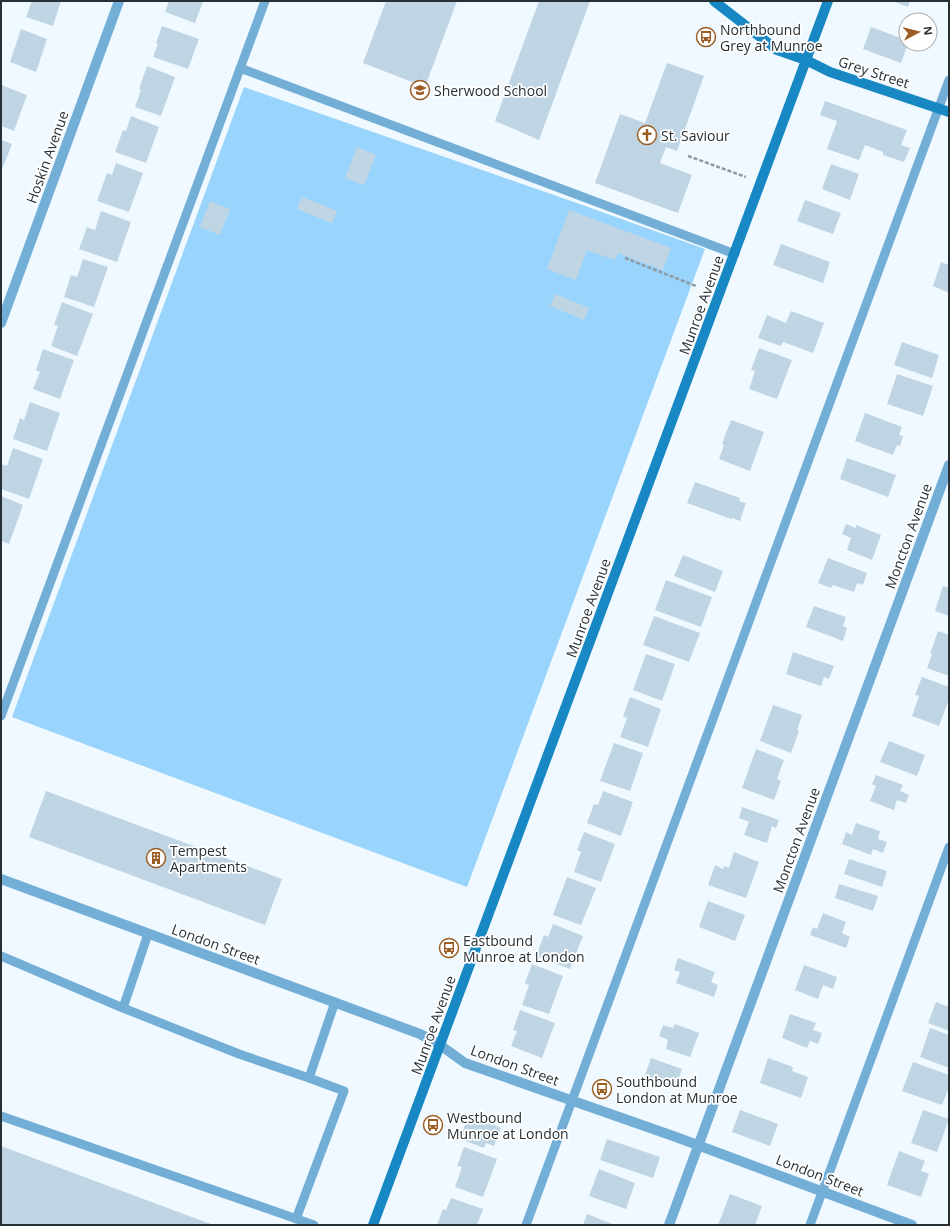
<svg xmlns="http://www.w3.org/2000/svg" width="950" height="1226" viewBox="0 0 950 1226" font-family="'Open Sans',sans-serif">
<rect width="100%" height="100%" fill="#f0f9ff"/>
<path fill="#99d4fc" d="M244,87L574,202L705,249L467,887L12,717Z"/>
<path fill="#c0d5e4" d="M32,1H61L53,26L26,17Z
M169,1H203L195,23L165,12Z
M386,1H457L425,87L363,63Z
M539,1H590L539,140L495,121Z
M892,1H910L908,7Z
M162,26L199,39L188,69L153,57L158,44L156,43Z
M871,27L906,40V44H908L901,63L863,49Z
M21,29L47,39L36,72L10,62Z
M667,63L704,76L677,151L666,147L660,163L692,175L678,213L595,183L620,114L645,123Z
M147,66L175,77L161,116L135,107L141,90L139,89Z
M1,85L27,95L14,131L1,126Z
M825,101L907,130L901,145L910,148L904,162L883,155V152L865,145L859,160L827,149L837,121L820,115Z
M131,116L159,127L146,163L115,152L123,130L126,131Z
M1,140L12,144L1,172Z
M357,147L376,155L364,185L345,178Z
M116,163L143,173L129,212L97,201L107,173L112,175Z
M831,164L859,174L850,200L822,189Z
M302,197L337,211L332,223L297,209Z
M805,200L841,213L833,234L797,221Z
M210,201L230,209L220,235L200,227Z
M569,210L671,248L663,270L618,253L615,260L587,250L576,280L547,269Z
M101,211L131,222L117,262L79,249L87,227L95,230Z
M781,244L830,262L823,283L773,265Z
M83,259L108,267L94,307L64,297L71,275L77,277Z
M941,262L949,265V293L933,286Z
M555,294L589,308L584,320L550,306Z
M62,302L93,314L77,356L51,346L58,326L54,325Z
M791,311L824,323L813,353L783,342L781,346L758,338L767,315L786,323Z
M902,342L939,355L932,378L894,365Z
M759,348L792,360L777,399L749,389L755,371L751,370Z
M43,349L74,360L60,399L33,389L40,372L36,370Z
M897,374L933,386L923,416L887,404Z
M30,402L60,413L47,451L13,439L20,418L24,420Z
M865,413L902,427L899,435L903,436L900,446L897,445L893,455L855,441Z
M731,420L764,432L750,471L719,459L724,445L722,444Z
M13,448L43,459L29,499L1,489V464L7,466Z
M847,458L896,475L888,497L840,479Z
M695,482L740,498L739,501L746,503L740,521L732,518L731,519L687,503Z
M1,496L23,505L9,544L1,541Z
M846,524L856,528V525L881,535L872,560L847,550L851,538L842,534Z
M683,555L723,571L715,592L674,576Z
M828,558L867,573L863,585L857,583L854,592L833,585L831,588L818,583Z
M666,580L712,597L701,627L655,610Z
M943,586L949,588V616L935,611Z
M814,606L846,617L843,626L847,628L843,641L806,627Z
M654,616L700,633L689,662L643,645Z
M938,631L949,635V676L927,668L932,654H930Z
M793,652L834,666L829,679L824,677L821,686L786,674Z
M646,654L675,664L662,701L633,690Z
M922,677L949,687V699L939,726L912,716L919,696L915,695Z
M630,697L661,709L648,747L620,737L627,718L623,716Z
M773,705L802,715L797,730L799,731L791,753L760,741Z
M889,741L925,755L917,776L880,762Z
M614,743L643,753L630,791L600,781Z
M756,749L784,760L777,779L781,781L774,800L742,788Z
M876,775L903,785L900,791L909,795L906,803L897,800L894,810L870,801L876,786L872,784Z
M46,791L282,879L265,925L29,837Z
M603,791L633,802L621,836L587,823L594,804L598,805Z
M742,807L779,820L776,828L772,826L767,843L744,835L749,822L739,818Z
M856,823L880,831L878,839L887,842L883,853L873,849L871,855L842,844L846,832L852,835Z
M584,832L615,844L601,882L574,872L581,852L577,850Z
M734,852L759,862L746,898L708,885L715,865L723,869L724,866L729,868Z
M849,859L887,871L882,887L844,874Z
M567,877L596,888L581,925L553,915Z
M839,884L878,896L873,911L835,898Z
M708,901L745,915L735,941L699,927Z
M823,913L846,922L842,933L850,937L846,948L810,935L813,927L817,929Z
M553,924L583,936L570,969L536,956L544,935L548,937Z
M678,958L715,972L711,982L718,985L714,997L676,983L680,972L674,970Z
M532,964L563,976L549,1014L522,1005L529,985L525,983Z
M804,965L837,977L833,989L823,985L818,999L795,990Z
M936,1002L949,1007V1031L928,1023Z
M520,1010L555,1023L542,1058L511,1046L517,1031L513,1030Z
M790,1014L816,1023L813,1030L822,1033L818,1044L810,1041L807,1048L782,1038Z
M675,1024L699,1033L690,1057L666,1049L668,1040L659,1036L663,1025L673,1028Z
M930,1028L949,1035V1068L920,1057Z
M651,1058L682,1069L675,1089L644,1078Z
M768,1058L793,1067L792,1071L808,1077L801,1098L760,1083Z
M913,1062L949,1075V1087L942,1105L902,1091Z
M740,1110L778,1124L770,1146L732,1132Z
M923,1110L949,1119L937,1152L911,1143Z
M469,1113L490,1121L489,1123L501,1128L494,1146L486,1143L484,1148L460,1139Z
M607,1139L660,1157L653,1178L600,1160Z
M1,1146L200,1220L214,1225H1Z
M464,1147L497,1159L483,1197L455,1187L462,1167L457,1166Z
M899,1151L925,1161L921,1171L929,1174L921,1197L887,1185Z
M599,1169L635,1183L626,1209L589,1196Z
M730,1194L762,1206L755,1225H718Z
M451,1198L483,1209L477,1225H437L443,1209L446,1210Z
M587,1214L615,1225H583Z"/>
<g fill="none" stroke-linecap="round" stroke-linejoin="round">
<path stroke="#90999f" stroke-width="2.5" stroke-dasharray="4 2" stroke-linecap="butt" d="M688,156L746,177
M625,258L696,286"/>
<path stroke="#73aed7" stroke-width="9" d="M240,68L735,254
M1,716L265,1
M148,934L123,1008L239,1054L309,1078L335,1002
M1,956L123,1008
M1,1116L314,1225
M296,1219L344,1091L309,1078
M526,1225L949,80
M810,1225L949,847"/>
<path stroke="#73aed7" stroke-width="10" d="M1,323L119,1
M1,879L420,1034L440,1045L465,1063L676,1137L912,1225
M669,1225L949,465"/>
<path stroke="#1788c4" stroke-width="10" d="M714,1L777,50L806,60L830,72L949,112
M373,1225L828,1"/>
</g>
<defs>
<symbol id="bus-ring" viewBox="-11 -11 22 22"><circle r="9.5" fill="#fff" stroke="#9b5d23" stroke-width="1.5"/><path d="M-5-6H5V4H4V6H2V4H-2V6H-4V4H-5ZM-3.5-4V0h7V-4ZM-3.5 1.2v1.5H-2V1.2ZM2 1.2v1.5H3.5V1.2Z" fill="#9b5d23"/></symbol>
<symbol id="school-ring" viewBox="-11 -11 22 22"><circle r="9.5" fill="#fff" stroke="#9b5d23" stroke-width="1.5"/><path d="M0-5L7-2L0 1L-7-2ZM-4 1L0 2.5L4 1V4Q0 6-4 4Z" fill="#9b5d23"/></symbol>
<symbol id="church-ring" viewBox="-11 -11 22 22"><circle r="9.5" fill="#fff" stroke="#9b5d23" stroke-width="1.5"/><path d="M-1.2-6h2.4v3.5h3.3v2.4h-3.3V6h-2.4V-.1h-3.3v-2.4h3.3Z" fill="#9b5d23"/></symbol>
<symbol id="building-ring" viewBox="-11 -11 22 22"><circle r="9.5" fill="#fff" stroke="#9b5d23" stroke-width="1.5"/><path d="M-4-6H4V6H1V3H-1V6H-4ZM-2.5-4.3h1.7v1.8h-1.7ZM.8-4.3h1.7v1.8H.8ZM-2.5-1h1.7V.8h-1.7ZM.8-1h1.7V.8H.8Z" fill="#9b5d23"/></symbol>
</defs>
<g fill-rule="evenodd">
<use href="#bus-ring" x="695" y="26" width="22" height="22"/>
<use href="#school-ring" x="409" y="79" width="22" height="22"/>
<use href="#church-ring" x="636" y="124" width="22" height="22"/>
<use href="#building-ring" x="145" y="847" width="22" height="22"/>
<use href="#bus-ring" x="438" y="937" width="22" height="22"/>
<use href="#bus-ring" x="591" y="1078" width="22" height="22"/>
<use href="#bus-ring" x="422" y="1114" width="22" height="22"/>
</g>
<g text-anchor="middle" dominant-baseline="central" stroke-width="3.5" stroke-linejoin="round" paint-order="stroke">
<g font-size="14" fill="#273035" stroke="#fff" text-anchor="start">
<text x="720" y="29">Northbound<tspan x="720" dy="16">Grey at Munroe</tspan></text>
<text x="434" y="90">Sherwood School</text>
<text x="661" y="135">St. Saviour</text>
<text x="170" y="850">Tempest<tspan x="170" dy="16">Apartments</tspan></text>
<text x="463" y="940">Eastbound<tspan x="463" dy="16">Munroe at London</tspan></text>
<text x="616" y="1081">Southbound<tspan x="616" dy="16">London at Munroe</tspan></text>
<text x="447" y="1117">Westbound<tspan x="447" dy="16">Munroe at London</tspan></text>
</g>
<g font-size="14" fill="#273035" stroke="#fff">
<text transform="translate(874 72) rotate(18)">Grey Street</text>
<text transform="translate(47 157) rotate(-70)">Hoskin Avenue</text>
<text transform="translate(701 305) rotate(-70)">Munroe Avenue</text>
<text transform="translate(908 536) rotate(-70)">Moncton Avenue</text>
<text transform="translate(588 608) rotate(-70)">Munroe Avenue</text>
<text transform="translate(796 840) rotate(-70)">Moncton Avenue</text>
<text transform="translate(216 944) rotate(20)">London Street</text>
<text transform="translate(433 1025) rotate(-70)">Munroe Avenue</text>
<text transform="translate(515 1065) rotate(20)">London Street</text>
<text transform="translate(820 1175) rotate(21)">London Street</text>
</g>
</g>
<rect width="950" height="1226" fill="none" stroke="#273035" stroke-width="4"/>
<g transform="translate(918 32) rotate(83)"><circle r="19" fill="#ffffff" stroke="#a9acae"/>
<path d="M0-3L7 15L0 10L-7 15Z" fill="#9b5d23"/>
<text y="-6" font-size="11" font-weight="bold" text-anchor="middle" fill="#273035">N</text>
</g>
</svg>
